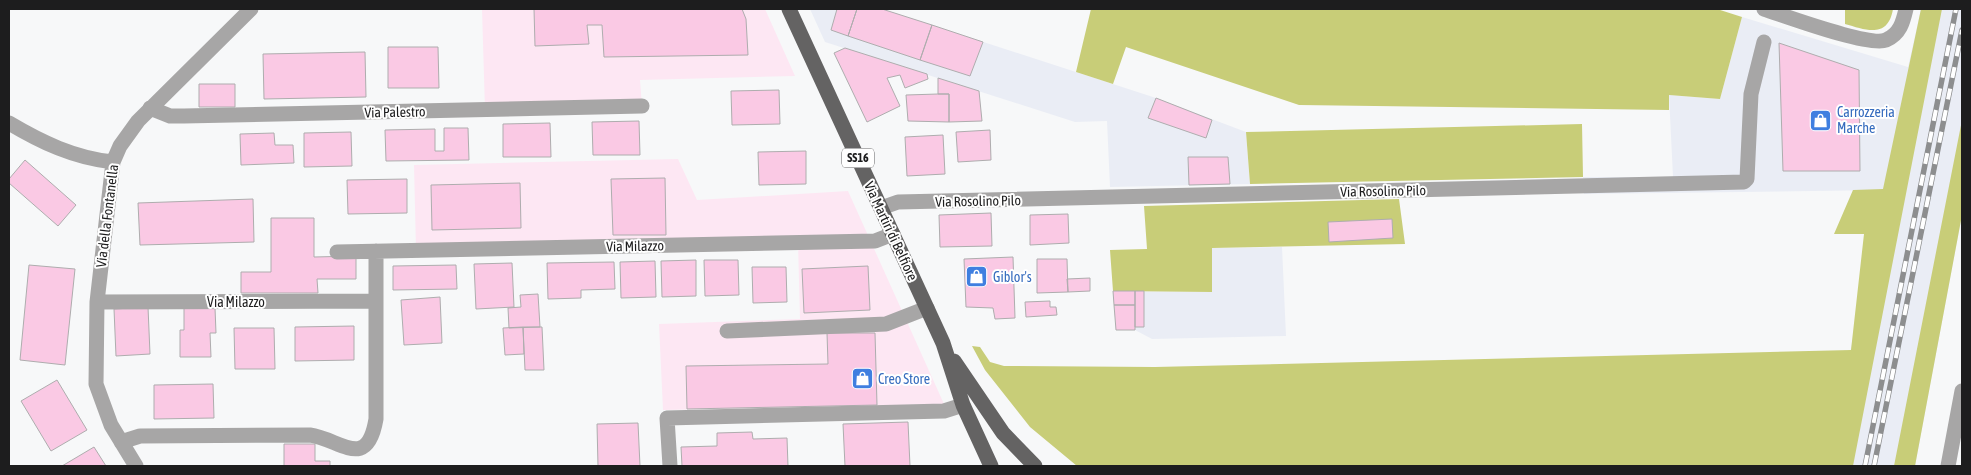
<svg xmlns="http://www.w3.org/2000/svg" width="1971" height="475" viewBox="0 0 1971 475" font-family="'Asap Condensed',sans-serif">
<rect width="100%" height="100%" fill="#f7f8f9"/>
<path fill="#fde7f3" d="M482,9H765L795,76L640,80L642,106L485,110Z
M678,159L697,200L848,191L944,404L663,410L659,324L800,319L798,242L416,250L414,165Z"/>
<path fill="#eaedf5" d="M810,9H882L1156,98L1246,132L1250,184L1110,187L1107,121L1075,122L825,42Z
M1921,9H1962V215L1915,466H1827L1883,190L1584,194L1583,177H1673L1669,95L1720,99L1742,17L1908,67Z
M1282,247L1286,336L1152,339L1135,330H1116L1113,291L1212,292V248Z"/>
<path fill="#c8cd78" d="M1091,9H1717L1742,17L1720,99L1669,95V110L1299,105L1126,47L1113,84L1076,72Z
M1845,9H1893C1888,39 1866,30 1845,24Z
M1921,9H1942L1853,466H1077L1030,427L985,370L972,346L980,347L990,362L1004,366L1155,367L1851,350L1864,234H1834L1853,190L1883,189Z
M1962,120V215L1915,466H1894Z
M1582,124L1583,177L1250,184L1246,132Z
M1399,199L1405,244L1212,248V292L1113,291L1110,250L1147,249L1144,206Z"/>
<path fill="#fac9e4" stroke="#aeadae" d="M534,9H742L746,19L748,55L604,57L602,25H587L589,44L535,46Z
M837,9H857L848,36L831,30Z
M857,9H882L932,25L920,60L848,36Z
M932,25L983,42L970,76L920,60Z
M1779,43L1859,70L1860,171H1783Z
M388,47H438L439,88H388Z
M845,48L927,74L928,79L905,88L900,75L887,78L900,106L867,122L834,53Z
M365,52L366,97L264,99L263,54Z
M938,78L979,91L982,121L949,122V94H938Z
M199,84H235V107H199Z
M779,90L780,124L732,125L731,91Z
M938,94H949V122L908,121L906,95Z
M1156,98L1212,120L1206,138L1148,118Z
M639,121L640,155H593L592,122Z
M550,123L551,157H503V124Z
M444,128H468L469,160L386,161L385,130L435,129V151H444Z
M990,130L991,160L958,162L956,132Z
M351,132L352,166L304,167V133Z
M274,133L275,145H293L294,163L241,165L240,134Z
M943,135L945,174L907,176L905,137Z
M806,151V184L759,185L758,152Z
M1188,157H1228L1230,184L1189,185Z
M25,160L76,205L58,226L9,183V179Z
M665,178L666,235H613L611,179Z
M407,179V213L348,214L347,180Z
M520,183L521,228L432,230L431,185Z
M253,199L254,242L140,245L138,203Z
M991,213L992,246L940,247L939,215Z
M1068,214L1069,243L1030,245V215Z
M271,218H314V257L356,256V279H317L318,293H241V272H271Z
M1392,219L1393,238L1329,242L1328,222Z
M1013,257L1015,318L995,319L993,308L966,307L964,259Z
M1037,259H1067L1068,292L1037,293Z
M696,260V296L662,297L661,261Z
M704,260H738L739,295L705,296Z
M655,261L656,297L621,298L620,262Z
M614,262L615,289L581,290V298L548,299L547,263Z
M512,263L514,307L476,309L474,264Z
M29,265L75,269L65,365L20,360Z
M456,265L457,289L393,290V266Z
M868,266L870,310L804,313L802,269Z
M752,267H786L787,302L753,303Z
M1090,278V291L1068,292L1067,279Z
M1113,291H1135V305H1114Z
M1135,291H1144V327H1135Z
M538,294L540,327L509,328L508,308L521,307L520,295Z
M440,297L442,343L404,345L401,300Z
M1050,301V307H1056L1057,315L1026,317L1025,302Z
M1114,305H1135V330H1116Z
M148,307L150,354L116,356L114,309Z
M184,308H215L216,333H210L211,357H180V330H184Z
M354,326V360L295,361V327Z
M523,327L524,354L505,355L503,328Z
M523,327H542L544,370H525Z
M234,328H274L275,369H235Z
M827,333H875L877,405L687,409L686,366L828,364Z
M57,380L87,430L51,451L21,401Z
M213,384L214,418L154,419V385Z
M908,422L910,466H845L843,424Z
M638,423L640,466H598L597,424Z
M752,432L753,439L787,438L788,466H682L681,447L717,446V433Z
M284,444H315V461H330V466H284Z
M94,447L106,466H62Z"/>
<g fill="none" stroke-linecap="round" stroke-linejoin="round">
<path stroke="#a7a6a6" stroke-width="15" d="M1764,9C1786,16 1869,47 1886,40C1900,34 1903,22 1906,9
M150,108L170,116H184L642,106
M9,123C41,142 74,158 113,162
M881,208L898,202L1744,182L1747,179L1751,94L1764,42
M337,252L875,241L893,234
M97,302L376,301
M727,331L886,324L927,308
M121,442L140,436L310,435C340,439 367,472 376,419V251
M136,466L111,425L96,384L97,302L113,162L120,146L138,121L251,9
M670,466L667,418L944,411L963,405
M1948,466L1962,391"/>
<path stroke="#646363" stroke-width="15" d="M789,9L943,343L963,405L991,466
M954,361L1003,433L1035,466"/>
<defs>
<path id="rail" d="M1865,466L1956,9
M1874,466L1962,30"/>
</defs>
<use href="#rail" stroke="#8d8e8f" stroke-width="5.5"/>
<use href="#rail" stroke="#fff" stroke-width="4" stroke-dasharray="11" stroke-linecap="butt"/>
</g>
<defs>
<symbol id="shop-square" viewBox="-11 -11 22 22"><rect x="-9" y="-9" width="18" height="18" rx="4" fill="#3f7fe0" stroke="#fff"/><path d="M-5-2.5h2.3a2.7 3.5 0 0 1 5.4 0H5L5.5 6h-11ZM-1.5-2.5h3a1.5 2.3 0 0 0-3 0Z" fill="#fff"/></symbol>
</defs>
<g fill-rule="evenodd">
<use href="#shop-square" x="1808" y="108" width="25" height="25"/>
<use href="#shop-square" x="964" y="264" width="25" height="25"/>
<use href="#shop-square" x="850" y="366" width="25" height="25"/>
</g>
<g text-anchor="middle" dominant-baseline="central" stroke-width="4" stroke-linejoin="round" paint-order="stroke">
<rect fill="#fff" stroke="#616162" stroke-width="1" x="842" y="148.5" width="32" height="19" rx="4"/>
<g font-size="12" font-weight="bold" fill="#1d1d1e">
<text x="858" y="158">SS16</text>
</g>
<g font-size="14" fill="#1d1d1e" stroke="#fff">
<text transform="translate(395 112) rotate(-1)">Via Palestro</text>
<text transform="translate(1383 191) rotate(-1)">Via Rosolino Pilo</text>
<text transform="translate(978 201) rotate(-1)">Via Rosolino Pilo</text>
<text transform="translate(107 216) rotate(-83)">Via della Fontanella</text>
<text transform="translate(891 231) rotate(65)">Via Martiri di Belfiore</text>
<text transform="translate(635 246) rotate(-1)">Via Milazzo</text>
<text x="236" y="302">Via Milazzo</text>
</g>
<g font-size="14" fill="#366cbe" stroke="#fff" text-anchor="start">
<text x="1837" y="112">Carrozzeria<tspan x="1837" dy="16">Marche</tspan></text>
<text x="993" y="277">Giblor's</text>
<text x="878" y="379">Creo Store</text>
</g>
</g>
<rect width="1971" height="475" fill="none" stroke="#1d1d1e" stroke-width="20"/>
</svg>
